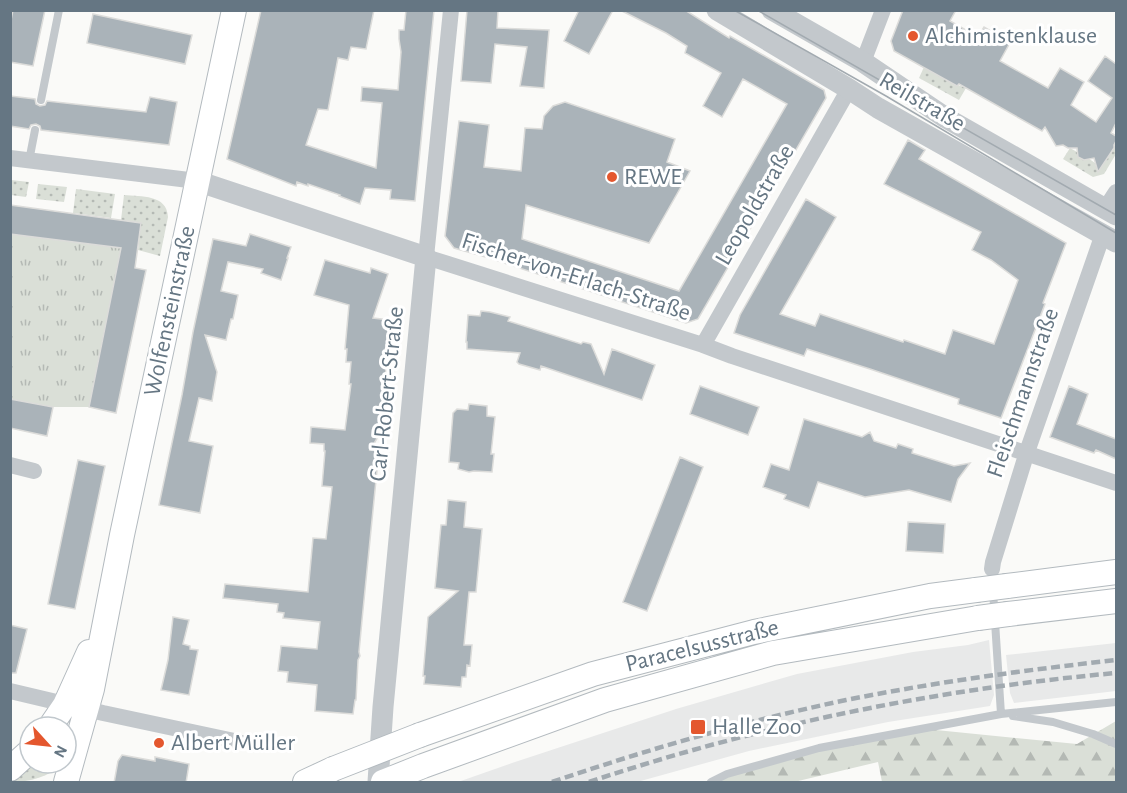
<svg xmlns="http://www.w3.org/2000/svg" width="1127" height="793" viewBox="0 0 1127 793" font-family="'Alegreya Sans',sans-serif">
<defs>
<pattern id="grass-dots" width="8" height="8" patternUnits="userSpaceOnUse" patternTransform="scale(1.5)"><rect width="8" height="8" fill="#dadfd7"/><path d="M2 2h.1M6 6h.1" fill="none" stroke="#b4b9b4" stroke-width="1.8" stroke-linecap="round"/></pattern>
<pattern id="forest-firs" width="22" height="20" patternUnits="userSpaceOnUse" patternTransform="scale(1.5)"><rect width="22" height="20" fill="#dadfd7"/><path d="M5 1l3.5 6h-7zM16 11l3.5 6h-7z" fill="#b4b9b4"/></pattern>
<pattern id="park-tufts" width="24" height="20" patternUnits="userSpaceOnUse" patternTransform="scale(1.5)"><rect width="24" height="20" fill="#dadfd7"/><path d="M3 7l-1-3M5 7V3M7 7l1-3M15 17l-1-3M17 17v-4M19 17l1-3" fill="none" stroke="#b4b9b4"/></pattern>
</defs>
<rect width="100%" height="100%" fill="#fafaf8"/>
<path fill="#e8e9e9" d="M989,640L994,695L990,706L888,722L749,751L637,782H458L512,763L676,709L797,674L913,652L968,645Z
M1116,643V691L1014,703L1010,693L1006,655Z"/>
<path fill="url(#grass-dots)" d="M924,67L957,86L958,85L966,88L959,100L919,78Z
M1114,145L1116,147V154L1104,174L1093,177L1063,159L1070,148L1077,152L1078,157L1084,160L1088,158L1095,163L1096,166L1103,165V161L1107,153H1111L1114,148Z
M11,180L29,182L26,197L11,195Z
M38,184L67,187L64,202L36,199Z
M76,189L115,194L111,218L73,213Z
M124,195C141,197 167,194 168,217L160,256L138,250L141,223L121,220Z
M30,763H63C49,777 30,782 11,782V778Z"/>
<path fill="url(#forest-firs)" d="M1116,721V782H882L878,762L794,782H711L818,750L926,729L1077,744Z"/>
<path fill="url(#park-tufts)" d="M11,234L125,248L118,265L89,407H53L11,399Z"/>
<path fill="#aab3b9" stroke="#dcdcda" stroke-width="1.5" d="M13,10H45L33,66L10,62V25Z
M261,10H374L366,49L351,47L348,60L338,58L328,110L318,109L306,145L376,168L382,103L361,101L362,87L398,90L401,52L399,39V30H404L406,10H434L415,201L390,199L391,190L365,188L360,204L339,196L340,195L308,184V186L297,182L296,186L227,159Z
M467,10H498L497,28L549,30L544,88L520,86L527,47L495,44L491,83L461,81Z
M579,10H613L589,54L564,41Z
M620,10H685L729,38L730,36L824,90L826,98L698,319L686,323L489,258L454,248L445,236L459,121L489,125L484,167L521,171L525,128L542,129L544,116L553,106L565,102L675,139L667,162L690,171L649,243L526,205L522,239L679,291L787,104L743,79L722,117L703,106L721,73L685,53L687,46L666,33Z
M903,10H956L950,21L978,37L984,27L996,34L998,31L1012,39L1000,61L1048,88L1060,68L1084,82L1071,105L1096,122L1112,98L1088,81L1105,56L1116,64V123L1111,133L1116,136V141L1114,145V148L1098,172L1094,158L1084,160L1078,157L1077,148H1068L1063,145L1056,146L1045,127L1042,131L959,84L957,86L894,51L891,41Z
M93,14L192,35L185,64L87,43Z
M10,96L35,99L36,104L40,106L45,105L47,101L146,112L150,97L177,102L169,145L41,130L40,126L36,124L31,125L29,129L10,126Z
M908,140L925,150L919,159L1066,243L1043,303L1045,304L1001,418L958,404L959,399L870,369L807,349L804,356L734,333L740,315L806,199L836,217L780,314L815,326L820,314L903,342L904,340L945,354L953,330L994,344L1018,280L991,260L972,250L981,232L884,184Z
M10,205L141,223L135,268L146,270L116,413L89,407L121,248L10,234Z
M250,234L291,247L287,258H288L281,280L261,273L263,269L228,262L221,291L238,295L233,319H231L226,340L205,335L217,372L212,401L199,398L189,441L213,446L200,513L159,505L182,395L193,332L213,239L246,246Z
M325,260L370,273L371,268L388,274L373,318L390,320L389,329H393L389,356H387L383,408L382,416L385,421L384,427L370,450H379L362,620L359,652L360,656L358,660L356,700H355L353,714L315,711L317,685L287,682L288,672L278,671L281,646L317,649L320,622L283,618L284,613L277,612L278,604L223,598L225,584L308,592L313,538L326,539L332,487L322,486L325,451H324V444L310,443L311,427L345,430L351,384H349L351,362H346L347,349H345L349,305L314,295Z
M481,311L490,312L510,317L508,321L581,344L583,342L591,344L604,374L612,349L655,365L642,400L541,366L540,370L519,364L517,362L520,353L467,349V342H466L468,315L480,316Z
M700,386L759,407L748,435L690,414Z
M1069,386L1088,394L1077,424L1116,439V459L1096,450L1094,453L1050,437Z
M10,399L53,407L47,436L10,428Z
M469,404L487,406V416L495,417L491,454H494L492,472L474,471L469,472L458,469L459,463L449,462L453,413L457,409L468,410Z
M804,419L862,437L870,432L874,441L896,448L898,444L913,449L912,453L954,466L970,463L958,479L951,502L909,490L865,497L818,482L809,508L784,499L786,495L763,487L771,464L789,470Z
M680,457L703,467L647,611L623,602Z
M78,460L105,466L75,609L48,604Z
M448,500L466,502L464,527L482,529L476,592H469L464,645H472L470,666L467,665L466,677H462L461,687L424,684L425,676H423L428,617L458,591L435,588L441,525H446Z
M908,522L945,524L943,553L906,551Z
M173,617L189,620L183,644L190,646V649L198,650L189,695L161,690L168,660Z
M10,625L27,629L16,673H10Z
M122,755L155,761V757L189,764L186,783H114L118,761Z"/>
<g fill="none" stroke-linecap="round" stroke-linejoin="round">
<defs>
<path id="secondary" d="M1007,586L1116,572
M1008,614L1116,601
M50,727L65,705L89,652
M420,735L593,674L754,632L930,596L976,590
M10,769L30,751
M66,782L92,689L122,535L234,10
M305,782L333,769
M383,782L423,766L605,700L773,653L978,618"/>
</defs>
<use href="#secondary" stroke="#b3babf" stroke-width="26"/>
<path stroke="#c3c8cc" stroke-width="8" d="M41,100L59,10
M29,161L35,130
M993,591L1001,714
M1013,716L1053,722L1093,734L1116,744
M711,782L727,774L819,748L1001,714L1116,702"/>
<path stroke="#c3c8cc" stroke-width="16" d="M451,10L426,257L703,345L732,356L1116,483
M863,62L883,10
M10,158L197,181
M1105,209L1116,192
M703,345L849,89
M10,465L34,471
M992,569L993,562L1027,452L1103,234
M10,691L103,713L239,742"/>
<path stroke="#c3c8cc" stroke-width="21" d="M717,10L849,89L878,108L1116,242
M772,10L863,62L946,118L1116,215
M197,181L426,257L383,707L378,782"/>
<use href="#secondary" stroke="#fff" stroke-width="24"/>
<path stroke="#a2aab0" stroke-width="1.5" d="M734,10L886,96L1116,233
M757,10L1116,215"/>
<path stroke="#a2aab0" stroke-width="4.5" stroke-dasharray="9 4.5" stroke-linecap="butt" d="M552,782C649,749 746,721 846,700C936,682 1026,670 1116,660
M589,782C759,725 938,689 1116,673"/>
<defs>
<path id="secondary-bridge" d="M976,590L1007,586
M978,618L1008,614
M333,769L420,735"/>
</defs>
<use href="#secondary-bridge" stroke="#b3babf" stroke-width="26" stroke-linecap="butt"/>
<use href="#secondary-bridge" stroke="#fff" stroke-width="24"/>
</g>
<g fill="#e4572e" stroke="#fff" stroke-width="2">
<circle cx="913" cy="36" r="6"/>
<circle cx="612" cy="177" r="6"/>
<rect x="690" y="719" width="16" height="16" rx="3"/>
<circle cx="159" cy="743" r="6"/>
</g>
<g text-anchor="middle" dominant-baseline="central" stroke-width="6" stroke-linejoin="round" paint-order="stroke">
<g font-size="24" fill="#657683" stroke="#fff" text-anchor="start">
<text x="925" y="36">Alchimistenklause</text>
<text x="624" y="177">REWE</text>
<text x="712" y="727">Halle Zoo</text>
<text x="171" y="743">Albert Müller</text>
</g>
<g font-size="24" fill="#657683" stroke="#fff">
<text transform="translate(922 102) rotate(30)">Reilstraße</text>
<text transform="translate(755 205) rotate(-60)">Leopoldstraße</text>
<text transform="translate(576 277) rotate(18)">Fischer-von-Erlach-Straße</text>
<text transform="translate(170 311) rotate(-78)">Wolfensteinstraße</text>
<text transform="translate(1023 393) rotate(-71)">Fleischmannstraße</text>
<text transform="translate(387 394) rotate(-84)">Carl-Robert-Straße</text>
<text transform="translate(702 646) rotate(-14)">Paracelsusstraße</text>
</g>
</g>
<rect width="1127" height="793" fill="none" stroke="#657683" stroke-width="24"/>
<g transform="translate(48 745) rotate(117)"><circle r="28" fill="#ffffff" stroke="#c1c8cd" stroke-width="1.5"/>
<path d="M0-4.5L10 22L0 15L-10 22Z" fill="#e4572e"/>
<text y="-9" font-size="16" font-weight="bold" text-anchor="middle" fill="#657683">N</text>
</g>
</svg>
